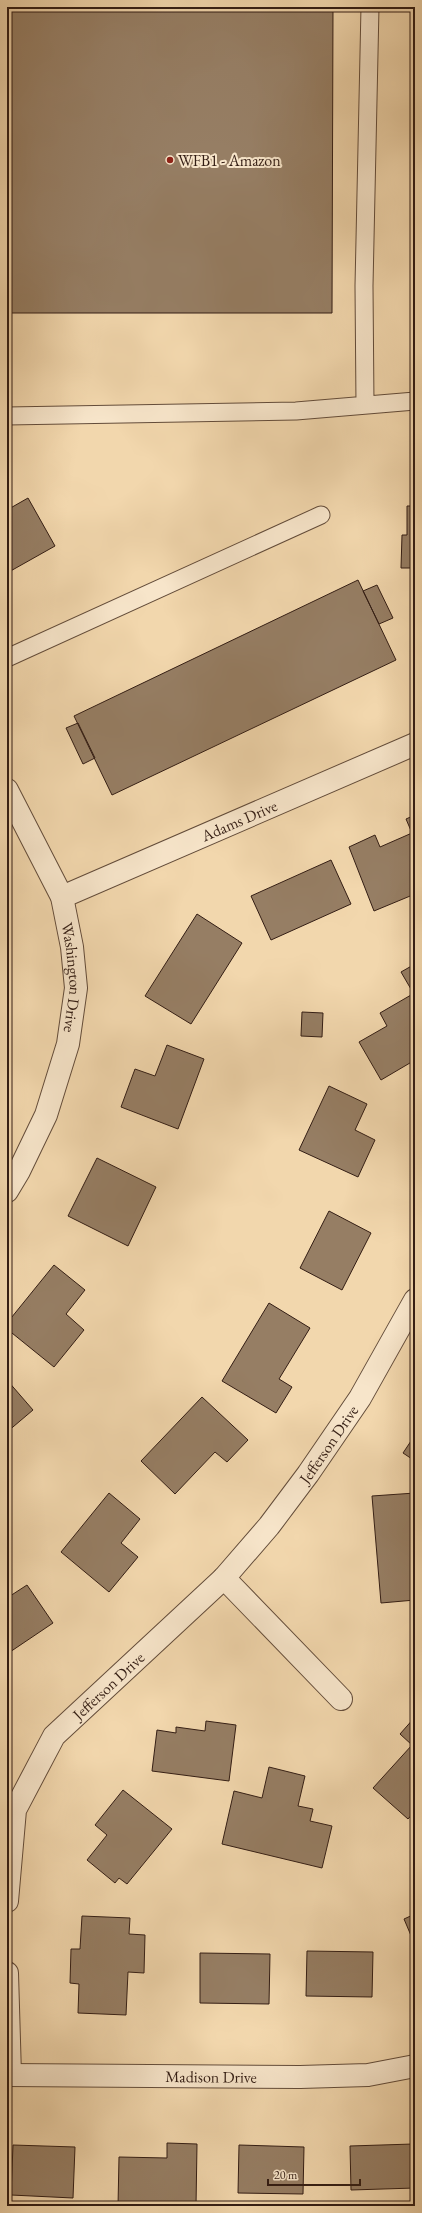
<svg xmlns="http://www.w3.org/2000/svg" width="422" height="2213" viewBox="0 0 422 2213" font-family="'EB Garamond',serif">
<rect width="100%" height="100%" fill="#f2d7ad"/>
<filter id="stains"><feTurbulence type="fractalNoise" baseFrequency=".005" numOctaves="4"/><feColorMatrix values="0 0 0 0 .2 0 0 0 0 .09 0 0 0 0 .02 0 0 0 .5 -.17"/></filter>
<radialGradient id="worn" r=".72"><stop offset=".6" stop-color="#630" stop-opacity="0"/><stop offset="1" stop-color="#630" stop-opacity=".3"/></radialGradient>
<path fill="#967e64" stroke="#331d14" d="M7,7H333L332,313H7Z
M28,498L55,546L7,573V510Z
M407,506H415V568H401L402,535H407Z
M358,580L396,660L112,795L74,716Z
M377,585L393,618L379,624L363,591Z
M78,723L95,758L83,764L66,728Z
M415,815V894L374,911L349,847L375,835L380,847L412,833L406,819Z
M331,860L351,904L271,940L251,896Z
M197,914L242,943L191,1024L145,996Z
M415,964V996L401,972Z
M411,995L415,1001V1060L381,1080L359,1042L387,1026L380,1013Z
M302,1012L323,1013L322,1037L301,1036Z
M167,1045L204,1059L178,1129L121,1107L135,1069L155,1076Z
M329,1086L367,1104L355,1130L375,1140L358,1177L299,1150Z
M97,1158L156,1187L128,1246L68,1216Z
M329,1211L371,1233L342,1290L300,1268Z
M54,1265L85,1290L66,1314L84,1330L54,1367L7,1329V1323Z
M269,1303L310,1328L279,1379L292,1387L276,1413L222,1381Z
M7,1380L33,1410L7,1432Z
M202,1397L248,1440L227,1462L215,1452L175,1494L141,1461Z
M415,1435V1461L403,1453Z
M109,1493L140,1519L121,1543L138,1557L109,1592L61,1552Z
M415,1493V1600L381,1603L372,1496Z
M27,1585L53,1623L7,1654V1598Z
M415,1717V1811L408,1819L373,1788L412,1745L400,1734Z
M206,1721L236,1725L229,1781L152,1771L157,1730L176,1733V1727L205,1731Z
M269,1767L305,1776L298,1806L313,1809L310,1821L332,1826L322,1868L222,1844L234,1791L262,1798Z
M123,1790L172,1829L127,1884L119,1878L115,1883L87,1860L107,1835L95,1825Z
M415,1914V1945L404,1919Z
M82,1916L130,1918L129,1934L145,1935L144,1973L128,1972L126,2015L78,2013L79,1984L70,1983L71,1949H80Z
M307,1951L373,1952L372,1997L306,1996Z
M200,1953L270,1954L269,2004L200,2003Z
M167,2143L197,2144L196,2206H118L119,2157L167,2158Z
M413,2144L415,2188L351,2190L350,2146Z
M13,2145L75,2147L73,2198L11,2195Z
M239,2145L304,2147L303,2194L238,2193Z"/>
<g fill="none" stroke-linecap="round" stroke-linejoin="round">
<defs>
<path id="lane" d="M365,405L364,286L370,7
M7,416L296,411L415,401
M7,658L321,515"/>
<g id="street">
<path id="s1" d="M7,790L62,897L72,947L76,988L68,1044L46,1115L19,1171L7,1191"/>
<path id="s2" d="M62,897L415,744"/>
<path d="M224,1578L341,1699"/>
<path id="s3" d="M7,1901L15,1810L54,1736L224,1578L269,1526L308,1474L360,1398L415,1300"/>
<path d="M7,1973L10,2075"/>
<path id="s4" d="M7,2075L300,2077L368,2075L415,2066"/>
</g>
</defs>
<use href="#lane" stroke="#634c3a" stroke-width="19"/>
<use href="#street" stroke="#634c3a" stroke-width="24"/>
<use href="#lane" stroke="#f7e5ca" stroke-width="17"/>
<use href="#street" stroke="#f7e5ca" stroke-width="22"/>
</g>
<circle fill="#8f2418" stroke="#f7e5ca" stroke-width="1.5" cx="170" cy="160" r="4"/>
<g text-anchor="middle" dominant-baseline="central" stroke-width="4" stroke-linejoin="round" paint-order="stroke">
<g font-size="16" fill="#331d14" stroke="#f7e5ca" text-anchor="start">
<text x="178" y="160">WFB1 - Amazon</text>
</g>
<g font-size="16" fill="#331d14" stroke="#f7e5ca">
<text stroke="none"><textPath href="#s2" startOffset="193">Adams Drive</textPath></text>
<text stroke="none"><textPath href="#s1" startOffset="202">Washington Drive</textPath></text>
<text stroke="none"><textPath href="#s3" startOffset="577">Jefferson Drive</textPath></text>
<text stroke="none"><textPath href="#s3" startOffset="249">Jefferson Drive</textPath></text>
<text stroke="none"><textPath href="#s4" startOffset="204">Madison Drive</textPath></text>
</g>
</g>
<rect width="422" height="2213" fill="none" stroke="#f2d7ad" stroke-width="24"/>
<rect x="8" y="8" width="406" height="2197" fill="none" stroke="#331d14" stroke-width="2"/>
<rect x="12" y="12" width="398" height="2189" fill="none" stroke="#331d14"/>
<path d="M268 2179v6h92v-6" fill="none" stroke="#331d14" stroke-width="2"/>
<text x="274" y="2179" font-size="12" fill="#331d14" stroke="#f7e5ca" stroke-width="3" paint-order="stroke">20 m</text>
<rect width="100%" height="100%" filter="url(#stains)"/>
<rect width="100%" height="100%" fill="url(#worn)"/>
</svg>
